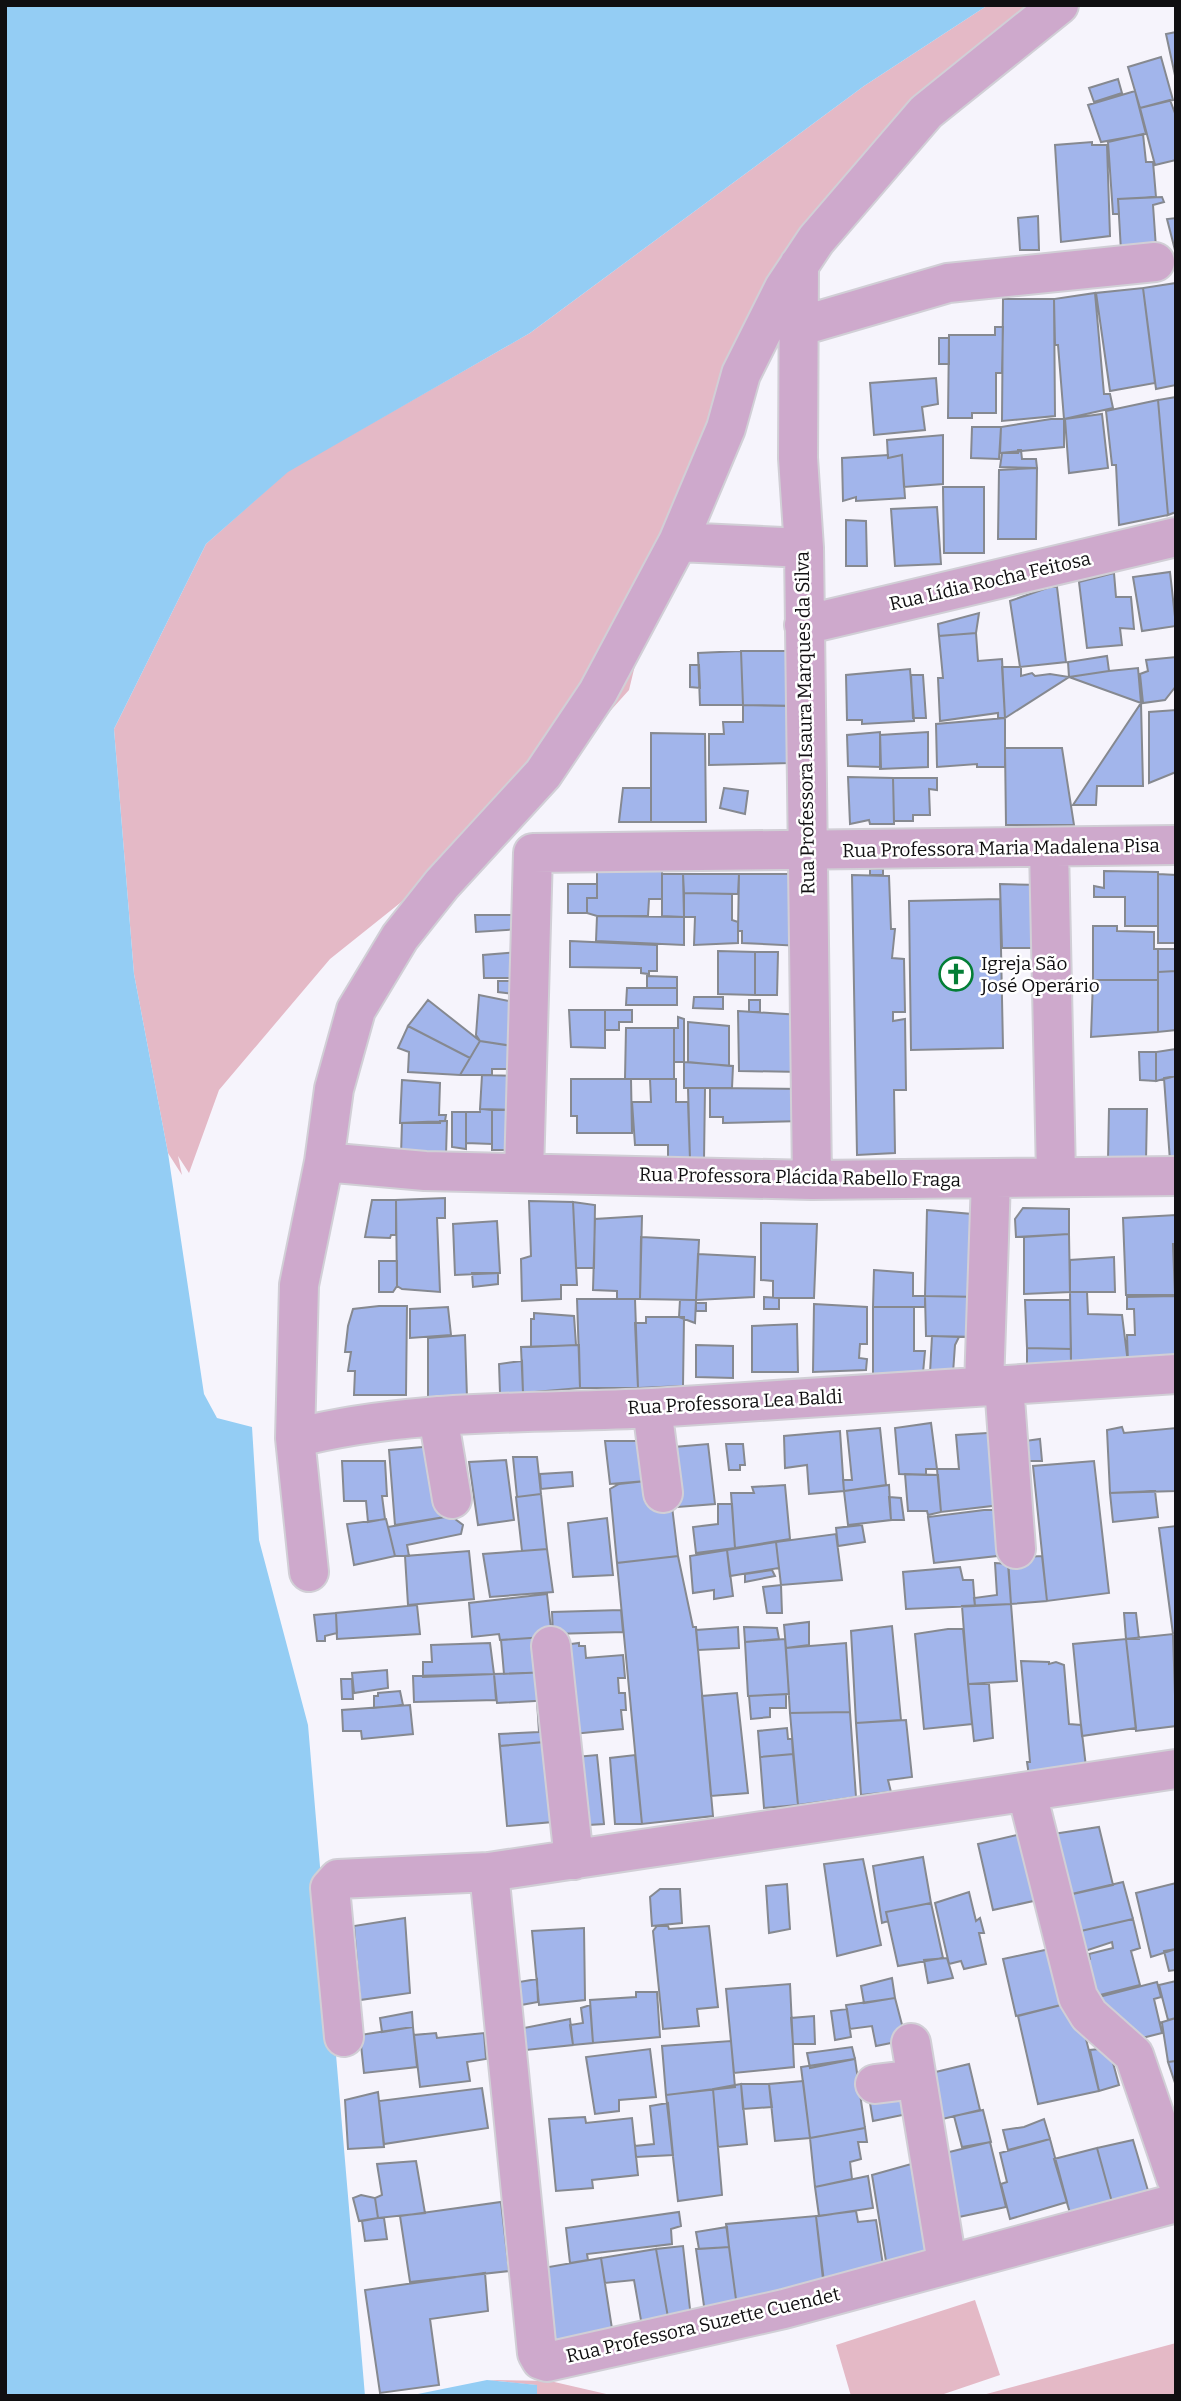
<svg xmlns="http://www.w3.org/2000/svg" width="1181" height="2401" viewBox="0 0 1181 2401" font-family="Bitter,serif">
<rect width="100%" height="100%" fill="#f6f4fc"/>
<path fill="#e4b9c6" d="M988,5H1043L806,230L646,620L629,690L534,796L330,959L219,1090L189,1173L178,1156L182,1175L168,1153L134,974L114,729L206,544L288,471L530,333L864,86Z
M975,2300L1000,2375L938,2396H851L836,2345Z
M1176,2343V2396H979Z
M487,2380L550,2381L615,2396H537L536,2385Z"/>
<path fill="#94cdf4" d="M5,5H988L864,86L530,333L288,472L206,544L114,729L134,974L168,1153L204,1394L217,1418L252,1427L259,1540L308,1725L365,2396H5Z
M487,2380L537,2385V2396H408Z"/>
<path fill="#a2b5eb" stroke="#868990" stroke-width="2" d="M1176,32V80L1166,34Z
M1161,57L1173,100L1140,108L1128,67Z
M1118,79L1122,93L1094,102L1089,88Z
M1135,91L1146,134L1101,142L1088,105Z
M1170,100L1176,116V160L1155,165L1140,108Z
M1143,134L1146,162H1153L1156,197L1118,199L1119,214H1113L1108,142Z
M1092,142V145H1107L1110,236L1061,242L1055,145Z
M1162,197L1164,202L1153,205L1156,248L1121,251L1118,199Z
M1038,216L1039,250H1020L1018,218Z
M1176,218V254L1167,219Z
M1176,283V385L1156,389L1143,288Z
M1143,288L1155,383L1110,391L1096,293Z
M1095,293L1104,394H1110L1113,408L1064,419L1058,345H1055L1054,299Z
M1003,299H1054L1055,416L1002,421Z
M995,327H1003L1002,373H996V413H972V418H948L949,335H995Z
M939,338H949V364H939Z
M936,378L938,404L922,407L925,430L874,435L870,383Z
M1176,397V512L1168,515L1158,400Z
M1158,400L1168,515L1119,525L1116,465H1112L1106,411Z
M1102,414L1108,468L1069,473L1065,419Z
M1051,419H1064V447L1000,453L1001,427Z
M972,427H1001L999,459L971,458Z
M943,435V484L904,487L902,455L888,458L887,440Z
M1018,450H1021L1022,459H1036L1037,468L1000,467L1002,453H1018Z
M888,455V458L902,455L905,498L856,501V497L843,501L842,458Z
M1037,468L1036,539H998L999,470Z
M943,487H984V553H944Z
M937,507L941,564L895,566L891,509Z
M846,520L866,521L867,566H846Z
M1170,572L1176,626L1142,631L1133,577Z
M1114,573L1116,597H1131L1134,629L1120,628L1122,645L1087,648L1079,582Z
M1050,587H1057L1066,662L1020,667L1010,601Z
M979,613L976,633L939,636L938,624Z
M976,633L978,661L1002,659L1005,718H998V713L940,721L938,678H943L939,636Z
M741,651L743,705H700L698,653Z
M741,651H797L799,706L743,705Z
M1107,656L1109,671L1069,677L1068,662Z
M1176,657V686L1165,700L1143,703L1140,674L1148,671L1146,660Z
M690,665H699L700,688L690,687Z
M1002,667H1021V676L1032,673L1035,676L1050,674L1069,677L1005,718Z
M1138,668L1141,703L1069,677L1109,671Z
M910,669L914,721L862,724V720H847L846,675Z
M911,675H923L926,718H913Z
M1141,703L1143,786H1097L1096,805H1073Z
M743,705L790,706V763L709,765V734H724L723,722H743Z
M1176,710V772L1149,783V712Z
M1005,718V767H977V764L937,767L936,724Z
M880,732L881,767L848,766L847,735Z
M928,732V767L880,769V735Z
M651,733L705,734L706,822H651Z
M1005,748H1062L1074,825H1006Z
M848,777L893,778L894,824H870L869,820L850,824Z
M893,778H937V790L929,789L930,815H913V821H894Z
M623,788H651V822H619Z
M724,788L748,791L745,814L720,808Z
M597,867L662,868V899H649L648,916H597L587,913V898H597Z
M870,869H883V875H870Z
M1104,871L1158,872V926H1125V897H1094V886L1104,888Z
M662,874H683L684,917L662,916Z
M683,874H739L738,894L684,893Z
M739,874H798L802,946L742,943V931H738Z
M1158,874L1176,875V943H1158Z
M852,875L889,876L891,929H895L892,958L904,959L905,1012H893V1021L905,1019L906,1090H894L895,1153L857,1155Z
M568,884H597V898H587V913H568Z
M1000,884L1042,885L1044,948H1002Z
M684,893L732,894V920L738,922V943L694,945L695,917H684Z
M1000,899L1003,1048L911,1050L909,901Z
M475,915H520V929L476,932Z
M597,916L684,917V945L596,941Z
M1093,926H1117V931L1154,932V949H1158V980H1093Z
M570,941L657,945V971H649V974L641,973V968L570,967Z
M1158,949H1176V971L1158,972Z
M718,951L755,952V995L718,994Z
M520,952L521,978H484L483,955Z
M755,952H778L777,995H755Z
M1176,971V1030L1158,1032V972Z
M647,976L677,977V988H647Z
M1093,980H1158V1032L1091,1037Z
M498,981H522V995L498,992Z
M627,988H677V1005H626Z
M479,995L523,1004L519,1047L480,1041L476,1035Z
M694,997H723V1009L693,1008Z
M428,1000L480,1041L470,1058L408,1026Z
M749,1000H760V1012H749Z
M569,1010H605V1048L571,1047Z
M605,1010H632V1022H619V1030H605Z
M738,1011L801,1015L802,1072L739,1071Z
M678,1017L684,1019V1062H674V1028H678Z
M688,1022L729,1026V1066L688,1062Z
M408,1026L470,1058L460,1075L408,1072L409,1052L398,1048Z
M626,1028H674V1079H625Z
M480,1041L518,1047L517,1069H492V1075H460Z
M1176,1049V1076L1156,1081V1052Z
M1139,1052H1156V1081L1140,1080Z
M684,1062L733,1066L732,1088H684Z
M482,1075L515,1076V1110L480,1109Z
M1176,1076V1171L1170,1161L1164,1078Z
M571,1079H631L632,1133H577V1116H571Z
M650,1079H676V1102H688L690,1160L668,1157V1145H635L632,1102H651Z
M402,1080L440,1083L439,1115H446L445,1121L400,1123Z
M688,1088H705L704,1160H690Z
M710,1088L802,1089L803,1121L723,1123V1117H710Z
M480,1109L492,1110V1144L466,1143V1112H480Z
M1109,1109H1147L1146,1161L1108,1160Z
M492,1110H515L512,1150H492Z
M452,1112H466V1149L452,1147Z
M440,1121H447L446,1155H401L402,1123H440Z
M445,1198V1218H437L440,1292L402,1289L397,1286L396,1200Z
M372,1200H396V1235H391L390,1238L365,1237Z
M529,1201L573,1202L577,1285H561V1299L522,1301L521,1259L531,1256Z
M573,1202L595,1205L594,1268H576Z
M1023,1208L1069,1209V1234L1016,1237L1015,1219Z
M927,1210L972,1214L982,1297L925,1296Z
M1176,1215V1244H1173L1175,1295H1126L1123,1218Z
M642,1216L640,1299H617V1291L593,1290L595,1219Z
M497,1221L500,1273L455,1275L453,1224Z
M761,1223L817,1224L814,1298H773V1281L761,1280Z
M1069,1234L1070,1292L1024,1294V1237Z
M641,1237L699,1240L696,1300L640,1299Z
M698,1254L755,1257L754,1297L696,1300Z
M1114,1257L1115,1292H1070V1260Z
M379,1261H397V1286L393,1292H379Z
M874,1270L913,1273V1296H925V1307H873Z
M472,1273H498V1284L473,1287Z
M1070,1292H1087L1088,1314L1122,1315L1128,1363L1071,1366Z
M925,1296L982,1297L984,1337L926,1336Z
M1176,1296V1359L1128,1363L1127,1335H1135L1134,1309H1127V1297Z
M764,1297L779,1298V1309H764Z
M577,1299H635L638,1388H580Z
M680,1300H696L695,1323L679,1317Z
M1025,1300H1070L1071,1349L1027,1348Z
M696,1303H706V1311H696Z
M814,1304L867,1307V1344H860L859,1358L867,1359L866,1370L813,1372Z
M379,1306H407L406,1395H354L355,1371H348L351,1352H345L348,1326L353,1309Z
M448,1307L451,1335L410,1338V1309Z
M873,1307H914V1351H925L923,1373L873,1376Z
M534,1313L574,1316L576,1345L531,1347V1319H534Z
M646,1317H684L683,1386L638,1388L635,1323H646Z
M797,1324L798,1372H752V1326Z
M465,1335L467,1398H428V1338Z
M932,1336L959,1337L955,1345L953,1373H930Z
M579,1345L580,1388L523,1393L521,1347Z
M696,1345L733,1346V1378L696,1377Z
M1027,1348L1071,1349V1366H1027Z
M522,1361L523,1393H500L499,1364Z
M931,1423L937,1469H926V1475L899,1474L895,1428Z
M1122,1427L1124,1433L1176,1428V1491L1110,1493L1107,1430Z
M880,1428L886,1485L844,1491L843,1480H852L847,1431Z
M840,1431L844,1491L809,1494L807,1465L785,1468L784,1436Z
M1003,1432L1009,1504L941,1512L937,1469H959L956,1435Z
M1040,1439L1042,1461H1027L1025,1441Z
M605,1441H641L646,1481L610,1484Z
M708,1444L715,1504L678,1507L674,1447Z
M726,1444H743L745,1465H740V1470H729Z
M434,1446L451,1516L395,1525L389,1450Z
M513,1457H537L541,1494L517,1497Z
M506,1460L514,1520L478,1525L469,1462Z
M342,1461H385L387,1496H382L385,1519L368,1522L366,1501H344Z
M1094,1461L1109,1593L1047,1601L1033,1466Z
M572,1472L573,1486L541,1489L540,1474Z
M905,1474L938,1475L941,1512L928,1515L927,1511H908Z
M646,1481L645,1501L671,1498L678,1556L617,1563L610,1489L619,1484Z
M785,1485L790,1539L735,1548L731,1493H754L752,1487Z
M889,1485L891,1520L848,1525L844,1491Z
M1155,1491L1158,1517L1113,1522L1110,1493Z
M541,1494L547,1549L522,1551L516,1497Z
M889,1497L901,1498L904,1520H891Z
M718,1504H732L735,1548L696,1553L693,1527L718,1524Z
M984,1510H998L1006,1555L934,1563L928,1517Z
M451,1516L463,1525L461,1534L407,1545L409,1556H395L388,1527Z
M607,1518L613,1575L573,1577L568,1523Z
M386,1519L395,1556L354,1565L347,1524Z
M862,1525L865,1542L838,1546L836,1528Z
M1176,1526V1633L1173,1634L1159,1528Z
M836,1534L842,1580L781,1585L776,1542Z
M776,1542L779,1568L730,1576L727,1550Z
M547,1549L553,1592L490,1597L483,1554Z
M727,1550L733,1596L714,1599V1590L693,1593L690,1556Z
M469,1551L474,1599L408,1605L405,1556Z
M678,1556L693,1627H696L713,1816L642,1824L617,1563Z
M1042,1556L1047,1601L1011,1604L1008,1558Z
M995,1563L1008,1564L1011,1604L975,1606L974,1598L997,1595Z
M960,1567L963,1580H973L975,1606L906,1609L903,1572Z
M772,1570L775,1576L745,1582V1574Z
M781,1585L782,1613H767L763,1587Z
M547,1594L551,1629L545,1637L500,1640L499,1634L472,1637L469,1603Z
M1011,1604L1017,1681L968,1684L962,1606Z
M417,1605L420,1634L337,1639L336,1613Z
M621,1610L623,1632L553,1634L552,1612Z
M336,1613L337,1633L325,1636V1641H317L314,1615Z
M1124,1613H1136L1139,1639H1126Z
M809,1622V1645L786,1648L784,1625Z
M892,1626L901,1720L856,1723L851,1631Z
M738,1627L739,1648L698,1650L696,1630Z
M744,1627L777,1628L779,1639L745,1642Z
M948,1629H963L972,1724L924,1729L915,1634Z
M1173,1634L1176,1726L1136,1731L1126,1639Z
M546,1637L549,1672L504,1674L501,1640Z
M785,1639L789,1694L748,1696L745,1642Z
M1126,1639L1136,1728L1082,1736L1073,1644Z
M490,1643L494,1674L423,1677V1662H432L431,1645Z
M579,1643V1646H585L586,1658L623,1655L625,1678H618L619,1693H625L626,1710H621L623,1729L563,1735L555,1646Z
M846,1643L850,1712L790,1713L786,1648Z
M1021,1661L1049,1662V1664L1056,1662L1064,1665L1069,1724L1081,1725L1086,1767L1029,1776L1027,1762H1030Z
M387,1670L388,1688L354,1693L352,1673Z
M553,1672V1700L497,1703L494,1674Z
M494,1674L496,1700L414,1702L413,1676Z
M341,1679H352L353,1699H342Z
M968,1684H989L993,1738L974,1741Z
M400,1691L403,1705L374,1708V1696H378V1693Z
M737,1693L748,1793L711,1796L702,1696Z
M786,1694V1708H770V1717L751,1719L749,1696Z
M537,1700H552L555,1741L500,1746L499,1734L539,1732Z
M410,1705L413,1734L362,1739L361,1731H343L342,1710Z
M850,1712L856,1797L798,1805L790,1713Z
M906,1720L912,1777L888,1780L891,1792L861,1795L856,1723Z
M787,1728L788,1739H792L793,1754L760,1757L758,1731Z
M557,1741L564,1821L507,1826L500,1746Z
M793,1754L798,1805L764,1808L760,1757Z
M597,1755L604,1824L572,1826L565,1758Z
M635,1755L642,1824H615L610,1758Z
M1099,1827L1113,1885L1055,1898L1040,1836Z
M1026,1833L1047,1898L993,1910L978,1844Z
M923,1857L931,1903L886,1912L888,1921L882,1923L873,1866Z
M863,1859L881,1945L837,1956L824,1864Z
M1123,1882L1133,1919L1072,1933L1055,1898Z
M1176,1883V1949L1151,1957L1136,1893Z
M787,1884L790,1929L769,1933L766,1886Z
M660,1889H680L682,1923L652,1926L650,1897Z
M969,1892L976,1921L980,1918L984,1933H979L986,1964L964,1969L961,1961L949,1964L935,1903Z
M931,1903L943,1958L898,1966L886,1912Z
M405,1918L410,1993L360,2000L354,1926Z
M1133,1919L1140,1948L1131,1951L1140,1985L1084,1999L1075,1962L1090,1959L1089,1954L1113,1948L1112,1942L1076,1954L1072,1933Z
M657,1926H668L669,1929L709,1926L718,2007L697,2009L699,2026L663,2029L653,1931Z
M584,1928L585,2000L539,2005L532,1931Z
M1059,1947L1073,2002L1016,2016L1003,1959Z
M1176,1949V1970L1169,1971L1164,1951Z
M947,1958L953,1978L928,1983L924,1960Z
M892,1978L895,1998L864,2003L861,1986Z
M537,1979L538,2002L521,2005L519,1982Z
M1176,1981V2018L1168,2020L1159,1985Z
M1157,1982L1161,1997L1154,1999L1162,2033L1126,2042L1095,1998Z
M790,1984L794,2067L734,2073L726,1989Z
M636,1992H657L660,2037L593,2043L590,2000L636,1997Z
M895,1998L906,2040L876,2046L872,2026L850,2029L846,2005Z
M1073,2002L1081,2019L1099,2091L1038,2104L1018,2016Z
M590,2005L593,2043L573,2045L570,2025L583,2023L581,2008Z
M847,2009L851,2037L835,2040L831,2011Z
M412,2012L413,2027L382,2032L380,2018Z
M814,2016L815,2044H793L791,2018Z
M1176,2018V2061L1168,2062L1162,2023H1159Z
M570,2019L573,2045L526,2050L524,2028Z
M413,2027L417,2067L364,2073L360,2035Z
M436,2033L437,2038L484,2033L486,2059L467,2062L470,2081L420,2087L414,2035Z
M731,2041L735,2087L666,2095L662,2046Z
M852,2047L855,2059L810,2068L807,2053Z
M1109,2048L1119,2085L1099,2091L1090,2050Z
M650,2049L656,2097L619,2100V2111L595,2114L586,2057Z
M855,2059L865,2128L810,2138L801,2067Z
M1176,2061V2086L1168,2062Z
M969,2064L980,2110L934,2121L923,2075Z
M803,2081L810,2138L775,2141L769,2084Z
M741,2084L747,2144L718,2147L713,2089Z
M741,2084H769L772,2107L743,2109Z
M482,2088L488,2128L384,2144L379,2101Z
M713,2089L722,2195L678,2201L666,2095Z
M911,2089L917,2112L873,2121L869,2097Z
M378,2092L384,2147L348,2149L345,2100Z
M668,2103L673,2155L636,2157L635,2146L654,2144L650,2106Z
M983,2110L991,2142L962,2147L954,2116Z
M585,2117L586,2123L632,2118L638,2175L592,2180L593,2188L556,2191L549,2119Z
M1044,2119L1050,2139L1008,2150L1003,2130L1024,2127Z
M865,2128L867,2142H858L861,2159L850,2162L852,2179L815,2187L810,2138Z
M1050,2139L1067,2202L1010,2219L1001,2184L1007,2182L1000,2153Z
M1133,2140L1149,2194L1112,2202L1097,2148Z
M990,2142L1006,2207L954,2218L937,2155Z
M1097,2148L1112,2202L1070,2213L1054,2159Z
M416,2161L425,2213L378,2218L375,2198L382,2195L377,2164Z
M922,2161L937,2252L886,2261L872,2175Z
M868,2176L873,2208L819,2216L815,2187Z
M361,2195L375,2198L378,2218L359,2221L353,2198Z
M501,2202L509,2271L410,2282L400,2216Z
M856,2211L858,2222L876,2220L883,2265L823,2279L816,2216Z
M679,2212L681,2226L671,2229L672,2244L587,2254L588,2260L570,2263L566,2228Z
M816,2216L824,2282L737,2307L726,2224Z
M378,2218H384L387,2239L365,2241L362,2221Z
M727,2227L729,2247L699,2249L696,2232Z
M683,2246L691,2318L669,2323L656,2249Z
M729,2247L737,2307L705,2313L696,2249Z
M656,2249L669,2323L642,2326L634,2280L605,2283L601,2258Z
M601,2258L613,2335L555,2349L543,2268Z
M485,2273L488,2311L430,2319L439,2385L380,2393L365,2290Z"/>
<g fill="none" stroke-linecap="round" stroke-linejoin="round">
<defs>
<path id="minor" d="M799,265L798,458L804,548L812,1180
M801,326L948,283L1155,262
M678,542L804,548
M804,625L1176,537
M1049,848L1056,1176
M324,1162L425,1171L812,1180L1176,1176
M524,1173L533,853L1176,845
M1004,1385L1016,1549
M984,1386L991,1179
M652,1408L663,1493
M438,1416L452,1499
M295,1438C412,1408 533,1414 653,1408C827,1398 1001,1385 1176,1374
M309,1572L295,1438L299,1285L324,1162L334,1089L356,1010L400,937L442,884L543,774L598,692L678,542L726,428L741,374L784,288L816,240L926,112L1059,5
M551,1646L574,1860
M1027,1793L1078,1997L1089,2015L1134,2055L1176,2178
M489,1872L537,2353L541,2360L547,2362L784,2309L1176,2203
M344,2037L330,1888L338,1879L489,1872L1176,1769
M911,2043L947,2263
M875,2084L916,2079"/>
</defs>
<use href="#minor" stroke="#d1cfd6" stroke-width="42"/>
<use href="#minor" stroke="#cea9cc" stroke-width="38"/>
</g>
<defs>
<symbol id="church-ring" viewBox="-11 -11 22 22"><circle r="9.5" fill="#fff" stroke="#047e36" stroke-width="1.5"/><path d="M-1.2-6h2.4v3.5h3.3v2.4h-3.3V6h-2.4V-.1h-3.3v-2.4h3.3Z" fill="#047e36"/></symbol>
</defs>
<g fill-rule="evenodd">
<use href="#church-ring" x="937" y="955" width="38" height="38"/>
</g>
<g text-anchor="middle" dominant-baseline="central" stroke-width="5" stroke-linejoin="round" paint-order="stroke">
<g font-size="19" fill="#100f11" stroke="#fff">
<text transform="translate(990 581) rotate(-13)">Rua Lídia Rocha Feitosa</text>
<text transform="translate(805 723) rotate(-91)">Rua Professora Isaura Marques da Silva</text>
<text transform="translate(1001 848) rotate(-1)">Rua Professora Maria Madalena Pisa</text>
<text transform="translate(800 1177) rotate(1)">Rua Professora Plácida Rabello Fraga</text>
<text transform="translate(735 1402) rotate(-3)">Rua Professora Lea Baldi</text>
<text transform="translate(703 2325) rotate(-13)">Rua Professora Suzette Cuendet</text>
</g>
<g font-size="19" fill="#100f11" stroke="#fff" text-anchor="start">
<text x="981" y="963">Igreja São<tspan x="981" dy="22">José Operário</tspan></text>
</g>
</g>
<rect width="1181" height="2401" fill="none" stroke="#100f11" stroke-width="14"/>
</svg>
